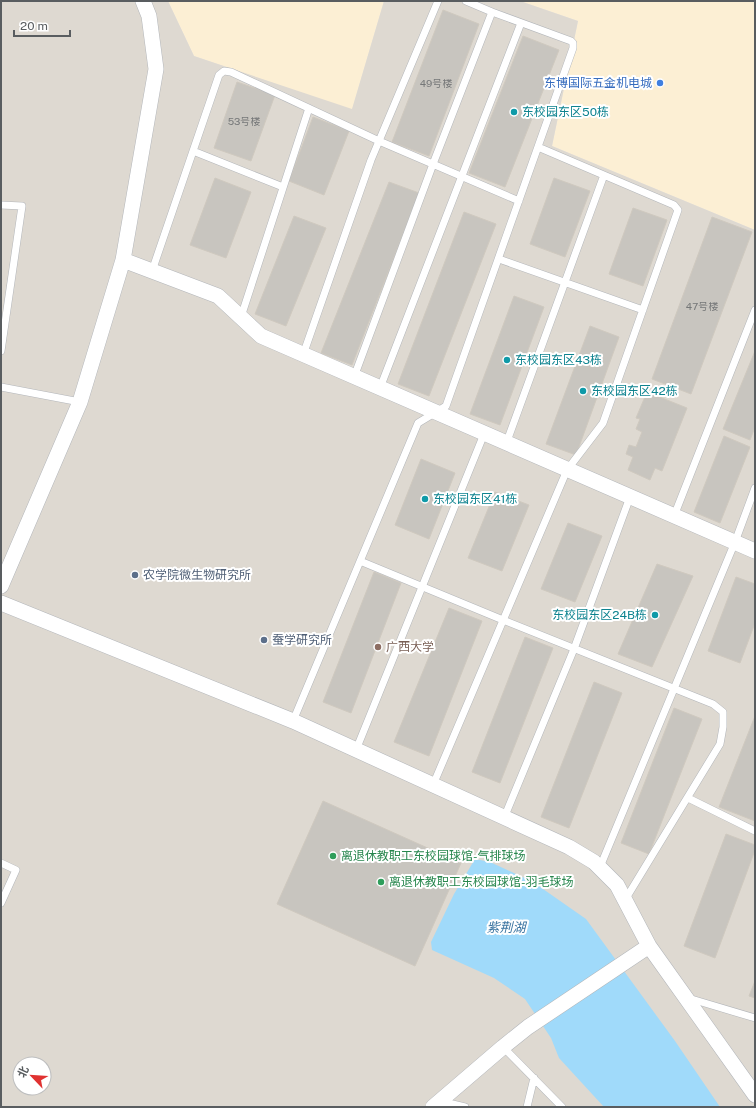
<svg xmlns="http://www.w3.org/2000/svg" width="756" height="1108" viewBox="0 0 756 1108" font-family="'Public Sans','Noto Sans SC',sans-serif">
<rect width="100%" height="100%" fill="#ebe8e0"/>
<path fill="#fcefd4" d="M168,1H384L352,110L194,56Z
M520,1H755V230L552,146L578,21Z"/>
<path fill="#ded9d1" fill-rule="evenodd" d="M1,1H168L194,56L352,109L384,1H520L578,21L552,146L755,230V1107H1ZM20,1064H44V1088H20Z"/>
<path fill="#a0dafa" d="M475,859L490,862L533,882L586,919L675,1041L720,1107H604L559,1058L551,1038L525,999L494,978L432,950L431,942L454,894Z"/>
<path fill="#c8c5bf" stroke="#cfc9bf" d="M443,10L479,24L429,156L392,142Z
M523,36L559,50L505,187L469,173Z
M237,82L275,95L251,161L214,148Z
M313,117L349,131L324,195L289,181Z
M215,178L251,192L226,258L190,245Z
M554,178L590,191L565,257L530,244Z
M389,182L419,193L352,365L321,353Z
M633,208L667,220L643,286L609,274Z
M464,212L496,224L429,396L398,384Z
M294,216L326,228L286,326L255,314Z
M712,217L752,232L691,394L652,379Z
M514,296L544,307L500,425L470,414Z
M590,326L619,337L576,455L546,444Z
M755,351V427L750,440L723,429Z
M647,392L687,408L662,471L655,468L650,480L628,470L633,457L626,454L629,445L636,447L642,432L636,429L640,419L636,418Z
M724,436L750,447L720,523L694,512Z
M421,459L455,473L429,539L395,525Z
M495,492L529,505L502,571L468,558Z
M568,523L602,536L575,602L541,589Z
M657,564L693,576L652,667L618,654Z
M374,572L401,583L351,713L323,702Z
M736,577L755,584V623L740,663L708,651Z
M449,608L482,621L429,756L394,742Z
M525,637L553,648L500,783L472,772Z
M594,682L622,693L569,828L541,817Z
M674,708L702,719L649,854L621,843Z
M755,716V821L719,807Z
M323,801L461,863L415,966L277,904Z
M726,834L755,845V850L715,958L684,946Z
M755,981V998L749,996Z"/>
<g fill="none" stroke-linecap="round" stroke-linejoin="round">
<defs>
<path id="lane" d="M193,151L283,187
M1,205L22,206L1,351
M499,259L643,310
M152,271L219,75L224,71L231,72L379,141L519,201
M241,317L309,108
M303,355L371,160L438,1
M354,377L433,164L492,12
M1,387L80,402
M380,388L521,23
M506,444L604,175
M674,516L755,310
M360,561L503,620L713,704L723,712V727L720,744L625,900
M293,721L418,423L446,406L573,48V43L571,41L492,12L466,1
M356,750L484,434
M433,785L567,470L603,423L678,210L674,205L538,147
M688,798L755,831
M504,818L574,649L630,497
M1,863L16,870L1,903
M600,867L735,542L755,488
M688,998L755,1018
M503,1047L562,1107
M440,1101L465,1107
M527,1107L534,1078"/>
<path id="street" d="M123,260L218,296L261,336L755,551
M1,586L80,402L123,260L156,69L149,16L143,1
M1,603L293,721L569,847L594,862L617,885L649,946L755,1095
M433,1107L503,1047L528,1027L649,946"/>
</defs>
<use href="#lane" stroke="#b3b6ba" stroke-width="8"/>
<use href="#street" stroke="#b3b6ba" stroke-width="16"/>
<use href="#lane" stroke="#fff" stroke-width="7"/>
<use href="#street" stroke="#fff" stroke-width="15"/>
</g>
<circle fill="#3f7fe0" stroke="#fff" stroke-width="1.5" cx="660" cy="83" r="4"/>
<g fill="#0f9aa8" stroke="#fff" stroke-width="1.5">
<circle cx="514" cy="112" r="4"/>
<circle cx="507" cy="360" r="4"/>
<circle cx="583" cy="391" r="4"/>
<circle cx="425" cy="499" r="4"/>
<circle cx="655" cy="615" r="4"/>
</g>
<g fill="#5c6f8a" stroke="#fff" stroke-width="1.5">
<circle cx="135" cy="575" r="4"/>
<circle cx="264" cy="640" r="4"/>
</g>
<circle fill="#8d6e63" stroke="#fff" stroke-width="1.5" cx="378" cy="647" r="4"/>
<g fill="#2e9e5b" stroke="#fff" stroke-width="1.5">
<circle cx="333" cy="856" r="4"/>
<circle cx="381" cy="882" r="4"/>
</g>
<g text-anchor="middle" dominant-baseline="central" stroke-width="4" stroke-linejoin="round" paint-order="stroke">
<g font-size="10" fill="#757778">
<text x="436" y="83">49号楼</text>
<text x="244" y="121">53号楼</text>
<text x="702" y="306">47号楼</text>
</g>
<g font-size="12" fill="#366cbe" stroke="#fff" text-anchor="end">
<text x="652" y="83">东博国际五金机电城</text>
</g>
<g font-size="12" fill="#0d838f" stroke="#fff" text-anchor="start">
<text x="522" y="112">东校园东区50栋</text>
<text x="515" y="360">东校园东区43栋</text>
<text x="591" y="391">东校园东区42栋</text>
<text x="433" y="499">东校园东区41栋</text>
<text x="647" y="615" text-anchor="end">东校园东区24B栋</text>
</g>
<g font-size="12" fill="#4e5e75" stroke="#fff" text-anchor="start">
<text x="143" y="575">农学院微生物研究所</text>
<text x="272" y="640">蚕学研究所</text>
</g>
<g font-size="12" fill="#785e54" stroke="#fff" text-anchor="start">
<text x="386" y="647">广西大学</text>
</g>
<g font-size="12" fill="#27864d" stroke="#fff" text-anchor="start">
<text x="341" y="856">离退休教职工东校园球馆-气排球场</text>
<text x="389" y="882">离退休教职工东校园球馆-羽毛球场</text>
</g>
<g font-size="13" font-style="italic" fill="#3d76a2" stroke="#fff">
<text x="506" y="927">紫荆湖</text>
</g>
</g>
<rect width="756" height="1108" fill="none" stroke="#595d60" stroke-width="4"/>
<g transform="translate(32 1076) rotate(295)"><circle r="19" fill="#ffffff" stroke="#bdbebf"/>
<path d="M0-3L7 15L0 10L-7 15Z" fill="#e03231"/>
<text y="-6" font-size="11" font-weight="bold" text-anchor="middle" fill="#595d60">北</text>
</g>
<path d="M14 30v6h56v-6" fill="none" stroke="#595d60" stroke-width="2"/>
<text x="20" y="30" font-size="12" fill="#595d60" stroke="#ffffff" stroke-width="3" paint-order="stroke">20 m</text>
</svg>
